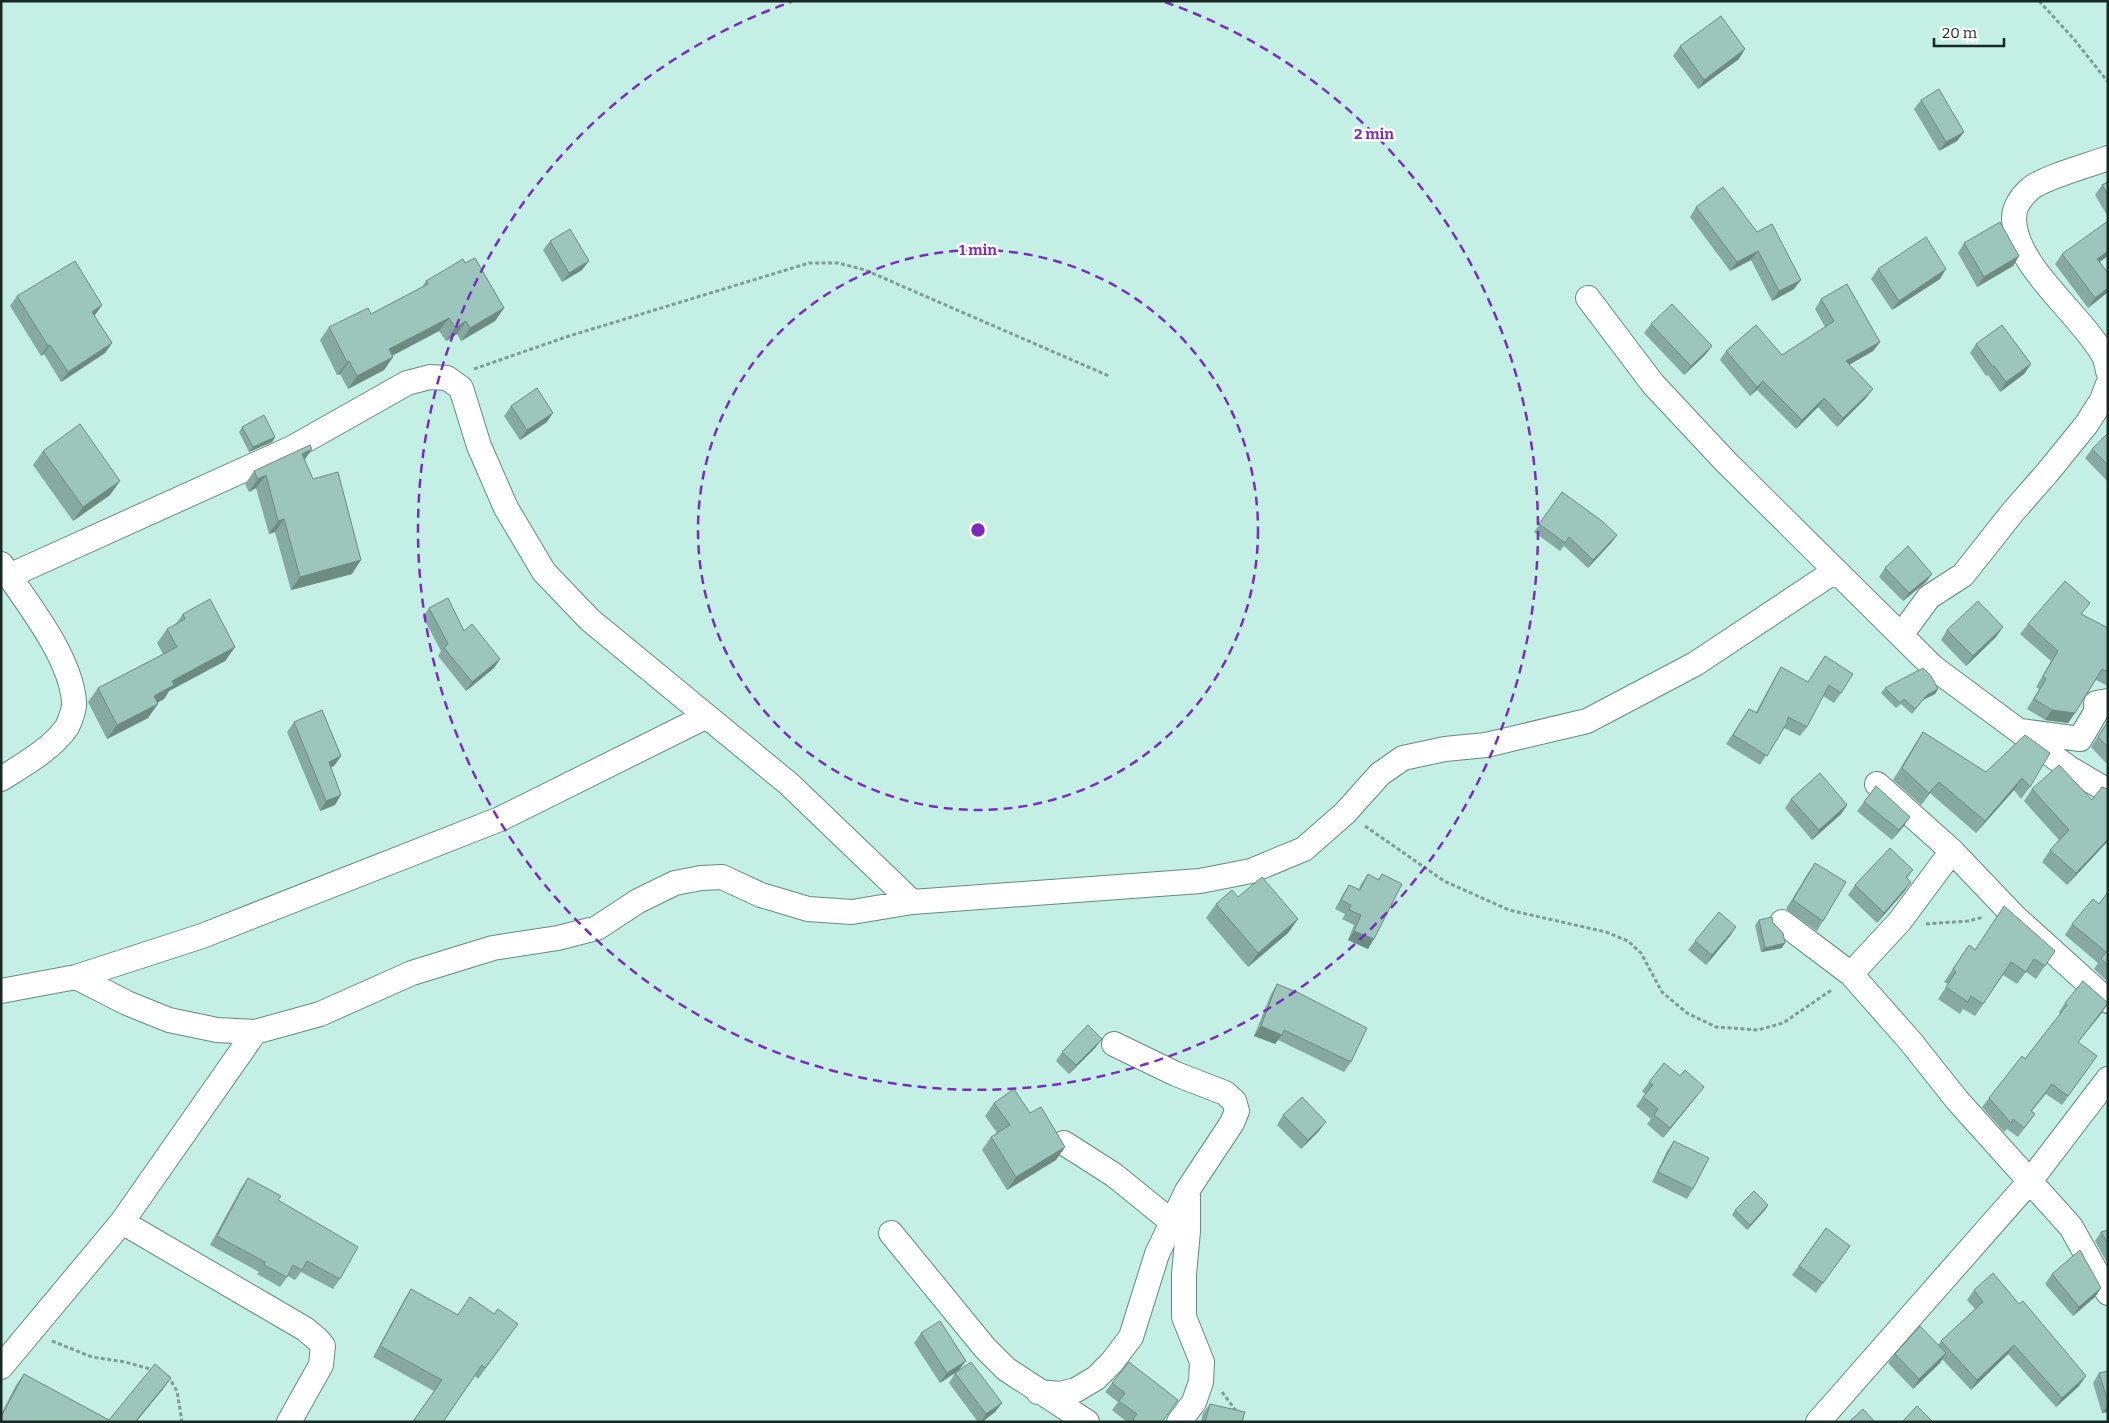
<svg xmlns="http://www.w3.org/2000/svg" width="2109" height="1423" viewBox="0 0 2109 1423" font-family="Bitter,serif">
<rect width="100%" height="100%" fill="#c4efe5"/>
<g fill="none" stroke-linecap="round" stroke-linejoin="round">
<defs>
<path id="minor" d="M2108,158C2090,165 2042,178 2030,189C2022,196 2014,207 2014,218C2014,266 2081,314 2104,356C2106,360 2107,366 2108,371
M1588,298L1653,384L1726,462L1934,668L2069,768L2108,791
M9,576L292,448L407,383L430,377L447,378L461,388L479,446L506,508L544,572L590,620L789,784L912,902
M1901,635L1929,597L1963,575L2012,513L2047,473L2086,425L2102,400L2108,384
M2021,731L2080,739L2096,712V703L2108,701
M1,779C23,765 52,749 67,727C70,721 75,708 74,701C70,655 26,602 1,564
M1877,784L1952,851L2015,917L2108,1001
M1782,922L1851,974L1911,1042L1957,1100L2071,1227L2108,1293
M1851,974L1900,921L1952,851
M76,977L127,1003L169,1020L217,1030L255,1032L320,1014L412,973L493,948L558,938L597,928L638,901L675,883L701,878L722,877L761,895L808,909L852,912L912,902L1200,881L1251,871L1304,849L1345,813L1380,774L1403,758L1445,749L1486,745L1587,721L1695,664L1835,571
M1,991L76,977L202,936L500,819L705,717
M1064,1143L1114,1175L1172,1222
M122,1222L305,1329L317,1339L323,1346L321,1365L289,1422
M891,1233L985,1348L1006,1369L1087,1422
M1,1367L122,1222L255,1032
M1038,1392L1060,1394L1076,1390L1096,1378L1112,1362L1131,1337L1157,1254L1187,1191L1232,1123L1237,1111L1234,1101L1225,1093L1176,1074L1114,1044
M1179,1422L1194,1402L1201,1382L1202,1362L1184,1317V1274L1188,1231V1196
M1818,1422L2030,1181L2108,1079"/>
</defs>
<use href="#minor" stroke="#638b82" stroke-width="26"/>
<path stroke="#7d9d96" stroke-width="3" stroke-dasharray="4 2.5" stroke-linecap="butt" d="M2039,1L2073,38L2108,82
M474,369L566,337L809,263H838L865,270L1109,376
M1365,826L1444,881L1509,910L1606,932L1628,941L1641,953L1662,992L1687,1013L1716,1027L1758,1030L1783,1023L1833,989
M1926,924L1968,921L1984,917
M52,1341L92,1357L125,1362L154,1370
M168,1376L177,1391L182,1422
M1222,1392L1236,1411"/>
<use href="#minor" stroke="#fff" stroke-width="24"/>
</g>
<path fill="#86a9a1" d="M1680,46L1739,59L1698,89L1673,56Z
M1921,100L1964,132L1957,141L1939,151L1914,109Z
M2108,182V217L2095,195L2102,185Z
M1696,207L1757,232L1794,289L1772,301L1751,260L1730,271L1690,217Z
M550,241L582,270L562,282L543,250Z
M1964,243L2019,256L2013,266L1977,287L1958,253Z
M2062,254L2099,262L2108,273V292L2088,308L2055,264Z
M465,263L504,308L495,321L461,341L457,334L446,341L439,331L392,356L393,357L384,370L348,389L340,374L337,375L320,340L329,327L371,314L422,287L426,281Z
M1878,269L1940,279L1892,310L1871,279Z
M17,296L102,305L94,316L112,343L105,353L61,382L44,354L41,356L10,306Z
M1821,299L1880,342L1873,351L1849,365L1866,398L1837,427L1818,407L1796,429L1757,390L1750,396L1720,360L1726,351L1782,355L1825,327L1815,309Z
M1651,324L1712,346L1705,355L1684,375L1644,333Z
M1976,344L2031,364L2024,374L2000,392L1988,375L1986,376L1970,353Z
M511,406L547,422L520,440L504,416Z
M242,427L275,437L272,442L249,452L239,432Z
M2108,433V482L2085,458L2092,449Z
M312,449L304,460L352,574L291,590L275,532L269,534L256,488L249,492L245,484L254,471Z
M43,451L110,495L73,521L33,465Z
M1562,492L1617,535L1611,543L1588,568L1564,546L1560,551L1534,532Z
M1885,568L1926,582L1903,601L1879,577Z
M429,608L464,631L500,659L494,668L466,691L438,656L441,651L423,617Z
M183,614L235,647L225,661L169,691L164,699L157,703L148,718L107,739L88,702L98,688L163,654L157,643L167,629L175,625Z
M2082,614L2108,628V686L2096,680L2068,723L2045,720L2027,709L2039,689L2036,687L2051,661L2020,634L2028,624Z
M1947,630L1996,637L1966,666L1941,640Z
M1825,656L1841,693L1834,703L1823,696L1807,727L1800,736L1784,728L1760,765L1726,744L1749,709L1756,712L1775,677L1781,667L1808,682Z
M1885,688L1938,689L1935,694L1923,700L1912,714L1901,704L1896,708L1881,693Z
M2108,721V761L2106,763L2091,747Z
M294,722L341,756L334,766L331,767L335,805L320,811L287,732Z
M1923,732L1986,772L2025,735L2030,787L2021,799L2014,790L1976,833L1930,793L1921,805L1893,780L1915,744Z
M2032,789L2092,800L2108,789V841L2067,885L2042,862L2050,850L2059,840L2024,801Z
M1791,799L1847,805L1841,814L1812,840L1785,808Z
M1864,802L1910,817L1892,840L1857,811Z
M1815,863L1823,921L1817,931L1786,909L1808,873Z
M1913,870L1907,878L1911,882L1904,892L1877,923L1848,895L1855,885Z
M1368,874L1378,880L1382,874L1368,949L1348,940L1354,925L1342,919L1345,914L1335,909L1343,894L1349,885L1359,889L1361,884Z
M2108,892V982L2094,969L2098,963L2065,935L2072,924L2099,904Z
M1238,897L1298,919L1288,933L1248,967L1206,918L1216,904Z
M1759,920L1773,923L1782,948L1761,952L1755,925Z
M1736,927L1730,936L1706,965L1688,950L1695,941Z
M1969,945L1975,949L2055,951L2036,979L2026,972L2017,984L2003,975L1975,1016L1963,1009L1960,1014L1938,999L1948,984L1944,982Z
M1277,984L1351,1062L1344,1072L1278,1040L1275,1044L1254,1036L1271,994Z
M2065,1003L2108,1004L2078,1042L2097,1056L2062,1105L2046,1094L2032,1111L2035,1114L2018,1137L2007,1129L2004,1132L1982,1107L1989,1098L2025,1059L2060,1014L2059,1012Z
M1102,1039L1095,1048L1069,1074L1056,1061L1062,1052Z
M1649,1082L1697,1096L1663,1138L1647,1124L1651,1119L1636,1106L1645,1094L1642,1091Z
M994,1103L1065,1147L1056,1160L1007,1190L982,1150L991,1137L997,1133L985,1116Z
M1283,1115L1319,1131L1301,1149L1277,1125Z
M1674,1141L1693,1189L1687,1199L1652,1182L1667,1151Z
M248,1178L278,1200L340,1279L333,1289L301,1272L295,1280L288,1276L280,1287L257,1274L259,1272L210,1245L241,1188Z
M1768,1205L1765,1210L1747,1230L1732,1215L1735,1210Z
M1826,1228L1850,1246L1816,1293L1792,1275Z
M2108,1230V1264L2095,1241L2101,1232Z
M2052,1274L2101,1288L2095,1297L2073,1316L2045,1284Z
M411,1289L458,1315L510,1335L478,1379L475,1376L443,1422H412L434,1391L373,1357L404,1300Z
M1974,1290L2079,1386L2056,1407L2008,1354L1971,1390L1942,1359L1940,1363L1913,1389L1888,1363L1895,1354L1938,1345L1941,1341L1975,1309L1967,1300Z
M921,1333L960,1370L1002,1403L995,1412L982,1422H978L949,1383L955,1373L958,1371L940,1383L914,1343Z
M2108,1371V1412L2102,1413L2093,1383L2099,1373Z
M24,1374L109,1420L171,1378L163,1389L136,1422H1V1414L16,1385Z
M1112,1383L1162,1422H1127L1112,1410L1118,1402L1105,1392Z
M1210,1404L1242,1422H1201L1203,1413Z"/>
<path fill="#6d8a83" d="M1745,49L1739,59L1698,89L1704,80Z
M1964,132L1957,141L1939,151L1946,142Z
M1758,251L1751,260L1730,271L1737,262Z
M2108,251V256L2090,269L2097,259Z
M2019,256L2013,266L1977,287L1984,277Z
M589,261L582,270L562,282L569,273Z
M1946,269L1940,279L1892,310L1899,301Z
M1801,280L1794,289L1772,301L1779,291Z
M2108,288V292L2088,308L2095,298Z
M102,305L95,315L85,321L92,312Z
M504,308L495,321L461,341L470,328Z
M449,318L439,331L380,362L389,349Z
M466,321L457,334L446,341L455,328Z
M1880,342L1873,351L1840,370L1846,361Z
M112,343L105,353L61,382L68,372Z
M50,345L44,354L41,356L48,346Z
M1712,346L1705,355L1684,375L1691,366Z
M393,357L384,370L348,389L357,376Z
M349,361L340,374L337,375L347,362Z
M2031,364L2024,374L2000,392L2006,382Z
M1763,381L1757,390L1750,396L1757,387Z
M1873,389L1866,398L1837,427L1843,418Z
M1824,398L1818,407L1796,429L1802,420Z
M553,413L547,422L520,440L527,430Z
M275,437L272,442L249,452L253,447Z
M312,449L303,462L302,454Z
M266,475L256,488L249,492L258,479Z
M120,481L110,495L73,521L83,507Z
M284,519L275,532L269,534L278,521Z
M1617,535L1611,543L1588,568L1593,560Z
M361,560L352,574L291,590L300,577Z
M1932,574L1926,582L1903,601L1909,593Z
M2003,627L1996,637L1966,666L1973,656Z
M235,647L225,661L169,691L164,699L144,710L154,696L172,681Z
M500,659L494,668L466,691L472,682Z
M1938,689L1935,694L1923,700L1912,714L1927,695Z
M158,704L148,718L107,739L117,725Z
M2052,710L2075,713L2068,723L2045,720Z
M341,756L334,766L322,771L329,762Z
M2022,778L2014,790L1976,833L1985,821Z
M1939,782L1930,793L1921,805L1929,793Z
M341,795L335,805L320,811L326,801Z
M1847,805L1841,814L1812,840L1819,830Z
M1910,817L1904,826L1892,840L1899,830Z
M2108,839V841L2067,885L2076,873Z
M1911,882L1904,892L1877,923L1884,913Z
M1298,919L1288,933L1248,967L1258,953Z
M1736,927L1730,936L1706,965L1712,955Z
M1354,931L1374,939L1368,949L1348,940Z
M1785,943L1782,948L1761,952L1765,948Z
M2108,1004L2102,1013L2071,1051L2078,1042Z
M1261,1026L1282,1035L1275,1044L1254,1036Z
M1102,1039L1095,1048L1069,1074L1076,1065Z
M1704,1087L1697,1096L1663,1138L1670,1128Z
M1326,1122L1319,1131L1301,1149L1308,1140Z
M1065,1147L1056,1160L1007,1190L1016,1177Z
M1768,1205L1765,1210L1747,1230L1750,1225Z
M2101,1288L2095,1297L2073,1316L2079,1307Z
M2014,1345L2008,1354L1971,1390L1977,1380Z
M1946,1353L1940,1363L1913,1389L1919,1379Z
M966,1361L959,1370L940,1383L947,1373Z
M2086,1376L2079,1386L2056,1407L2062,1398Z
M171,1378L163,1389L136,1422H135Z
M1002,1403L995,1412L982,1422H981L986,1414Z
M2108,1405V1412L2102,1413Z"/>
<path fill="#9cc5bb" stroke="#6d8a83" d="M1721,16L1745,49L1704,80L1680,46Z
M1939,89L1964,132L1946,142L1921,100Z
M2108,182V195L2102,185Z
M1723,187L1757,232L1772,224L1801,280L1779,291L1758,251L1737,262L1696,207Z
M2108,221V251L2097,259L2108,273V288L2095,298L2062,254Z
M2000,222L2019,256L1984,277L1964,243Z
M570,229L589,261L569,273L550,241Z
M1926,237L1946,269L1899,301L1878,269Z
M475,258L504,308L470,328L466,321L455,328L449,318L389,349L393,357L357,376L349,361L347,362L329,327L368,308L371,314L428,284L426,281L463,259L465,263Z
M75,261L102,305L92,312L112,343L68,372L50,345L48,346L17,296Z
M1847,284L1880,342L1846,361L1873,389L1843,418L1824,398L1802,420L1763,381L1757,387L1726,351L1756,325L1782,355L1834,321L1821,299Z
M1672,304L1712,346L1691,366L1651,324Z
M2002,325L2031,364L2006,382L1994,366L1993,367L1976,344Z
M537,388L553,413L527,430L511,406Z
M264,415L275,437L253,447L242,427Z
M80,424L120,481L83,507L43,451Z
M2108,433V465L2092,449Z
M310,445L312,449L302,454L313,479L338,472L361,560L300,577L284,519L278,521L266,475L258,479L254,471Z
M1562,492L1602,521L1617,535L1593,560L1569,537L1565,543L1539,524Z
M1908,546L1932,574L1909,593L1885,568Z
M2065,581L2090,603L2081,614L2108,628V672L2102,669L2075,713L2052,710L2034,699L2046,679L2043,676L2058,651L2028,624Z
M448,598L464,631L472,624L500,659L472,682L444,648L448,644L429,608Z
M210,599L235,647L172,681L174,685L154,696L158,704L117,725L98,688L177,647L167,629L185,619L183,614Z
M1978,601L2003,627L1973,656L1947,630Z
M1825,656L1853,674L1841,693L1829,685L1807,727L1788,717L1787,723L1767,756L1733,735L1749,709L1757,713L1781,667L1808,682Z
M1923,668L1931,676L1938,689L1927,695L1915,709L1904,699L1900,703L1885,688Z
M322,710L341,756L329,762L341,795L326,801L294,722Z
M2108,721V747L2098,737Z
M1923,732L1986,772L2025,735L2050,753L2030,787L2022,778L1985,821L1939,782L1929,793L1902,768Z
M2059,765L2092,800L2102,787L2108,789V839L2076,873L2050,850L2069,830L2032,789Z
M1820,773L1847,805L1819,830L1791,799Z
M1876,786L1910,817L1899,830L1864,802Z
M1890,848L1913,870L1906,877L1911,882L1884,913L1855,885Z
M1815,863L1846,882L1823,921L1793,900Z
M1368,874L1379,880L1382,874L1402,884L1374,939L1354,931L1361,915L1349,910L1351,905L1341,900L1349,885L1360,890Z
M1262,877L1298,919L1258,953L1216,904L1232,890L1238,897Z
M2108,892V965L2101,959L2106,952L2072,924L2093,899L2099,904Z
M2004,906L2055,951L2045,966L2034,959L2026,972L2011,962L1983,1004L1971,996L1968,1002L1946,987L1956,972L1953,969L1969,945L1975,950Z
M1719,912L1736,927L1712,955L1695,941Z
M1772,917L1773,923L1783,933L1785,943L1765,948L1759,920Z
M2083,981L2108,1003L2078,1042L2097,1056L2068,1096L2052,1084L2031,1111L2035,1114L2024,1128L2013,1119L2011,1123L1989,1098L2022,1056L2025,1059L2067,1005L2065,1003Z
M1277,984L1299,993L1367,1028L1351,1062L1284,1030L1282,1035L1261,1026Z
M1088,1025L1102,1039L1076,1065L1062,1052Z
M1664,1063L1680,1076L1685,1070L1704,1087L1670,1128L1654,1115L1658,1109L1643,1097L1653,1085L1649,1082Z
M1014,1089L1030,1113L1041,1107L1065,1147L1016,1177L991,1137L1010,1125L994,1103Z
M1302,1097L1326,1122L1308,1140L1283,1115Z
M1674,1141L1709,1158L1693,1189L1658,1172Z
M248,1178L281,1196L278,1200L358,1247L340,1279L307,1261L302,1270L293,1265L287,1277L264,1265L265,1262L217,1236Z
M1754,1191L1768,1205L1750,1225L1735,1210Z
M1826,1228L1850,1246L1823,1283L1799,1266Z
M2108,1230V1243L2101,1232Z
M2080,1250L2101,1288L2079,1307L2052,1274Z
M1993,1273L2019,1304L2023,1301L2086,1376L2062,1398L2014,1345L1977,1380L1941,1341L1983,1302L1974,1290Z
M411,1289L458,1315L470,1297L494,1314L498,1309L518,1324L485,1368L482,1365L443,1422H417L414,1420L442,1380L380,1346Z
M940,1321L966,1361L947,1373L921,1333Z
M1920,1326L1946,1353L1919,1379L1895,1354Z
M971,1362L1002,1403L986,1414L955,1373Z
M1129,1362L1178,1400L1162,1422H1136L1133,1419L1137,1414L1119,1401L1125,1393L1112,1383Z
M155,1364L171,1378L135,1422H1V1417L24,1374L109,1420Z
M2108,1371V1402L2099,1373Z
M1210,1404L1245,1412L1242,1422H1205Z
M1917,1406L1933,1422H1902Z
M1863,1409L1875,1422H1849Z"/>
<g fill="none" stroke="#7b2cbf" stroke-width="2.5" stroke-dasharray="9 6">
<circle cx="978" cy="530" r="280"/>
<path d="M1165 2A560 560 0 1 1 791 2"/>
</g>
<circle cx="978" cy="530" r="8" fill="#7b2cbf" stroke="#fff" stroke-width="2.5"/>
<g font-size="15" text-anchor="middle" font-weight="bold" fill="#7b2cbf" stroke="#fff" stroke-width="5" stroke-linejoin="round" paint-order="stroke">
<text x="1374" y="139">2 min</text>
<text x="978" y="255">1 min</text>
</g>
<rect width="2109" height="1423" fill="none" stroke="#182825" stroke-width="5"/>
<path d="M1934 38v8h70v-8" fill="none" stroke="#182825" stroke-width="2.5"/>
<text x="1942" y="38" font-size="15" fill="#182825" stroke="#ffffff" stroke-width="4" paint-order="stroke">20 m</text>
</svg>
